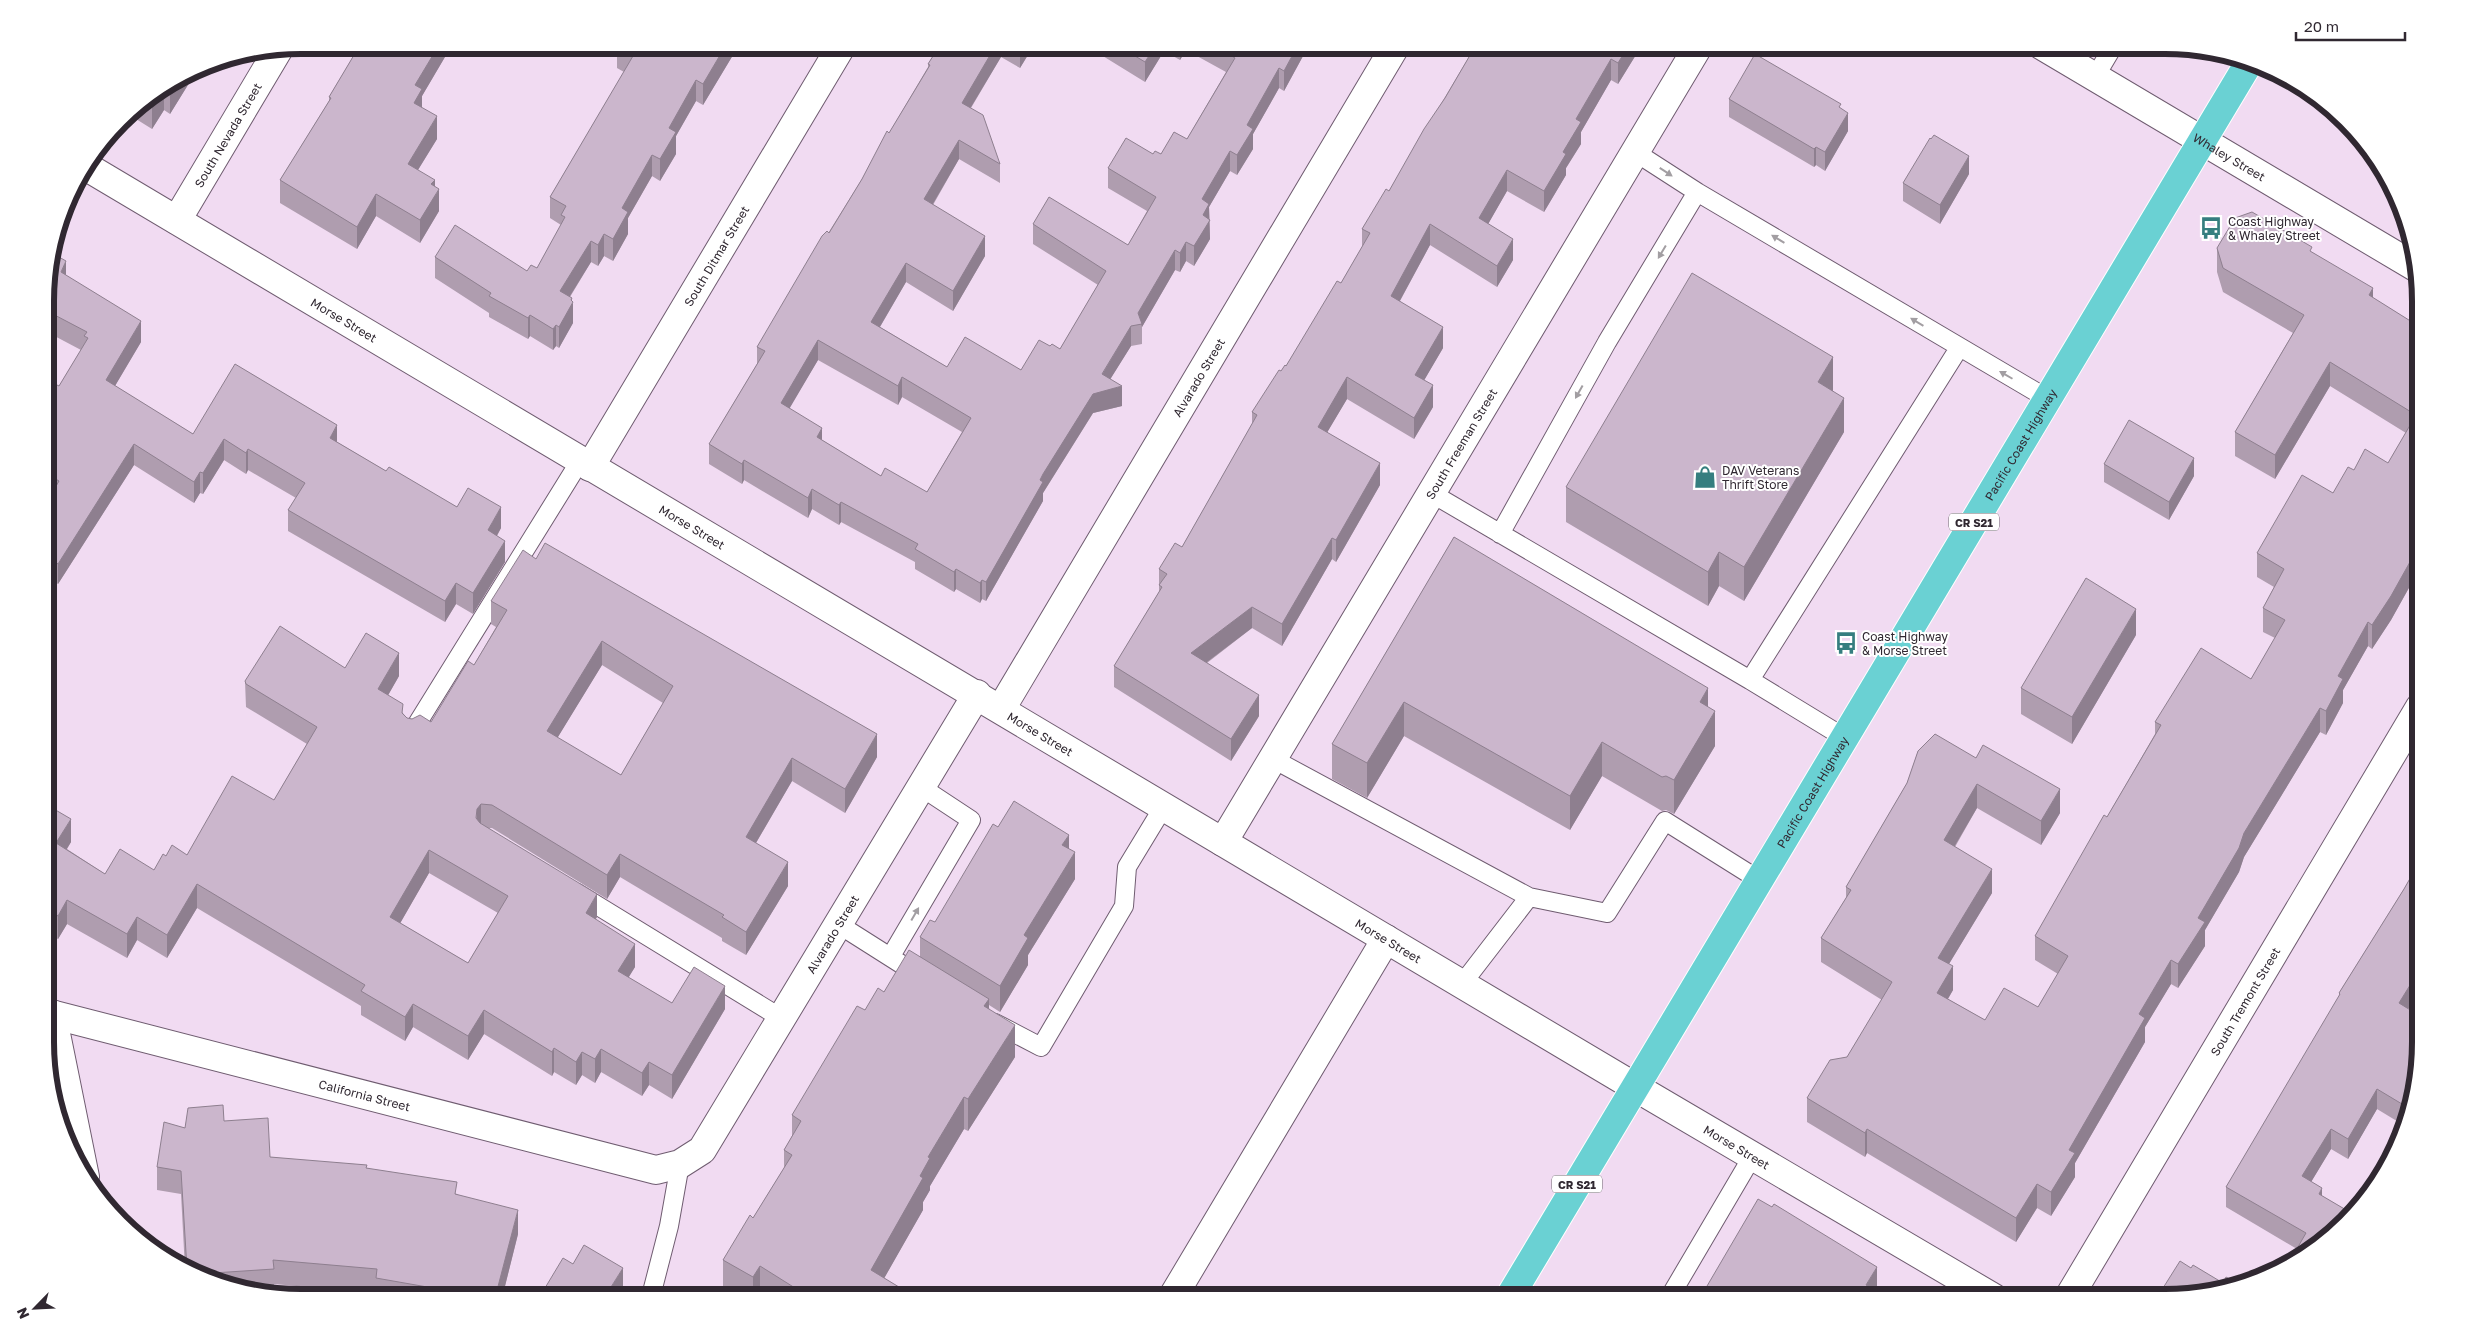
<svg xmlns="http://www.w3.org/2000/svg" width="2466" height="1343" viewBox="0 0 2466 1343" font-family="'Golos Text',sans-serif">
<rect width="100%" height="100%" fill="#f1dbf2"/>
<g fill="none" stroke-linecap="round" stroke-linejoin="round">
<defs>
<path id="lane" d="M2095,77L2114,45
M1635,152L1697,192
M1431,493L1750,680L1959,348
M1500,534L1607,342L1697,192L2048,399
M1750,680L1845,738
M412,732L580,461
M1273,759L1529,897L1607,913L1665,821L1759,880
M577,893L781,1018
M838,924L920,976
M891,956L971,820L921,787
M1462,984L1529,897
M995,1023L1041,1047L1124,906L1127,867L1164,806
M653,1298L652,1292L669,1226L680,1164
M1669,1298L1752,1157"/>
<g id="street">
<path id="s1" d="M2041,45L2417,268"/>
<path id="s2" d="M177,220L278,50"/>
<path id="s3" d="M590,467L842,45"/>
<path id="s4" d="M1001,709L1396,45"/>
<path id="s5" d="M1223,842L1699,45"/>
<path d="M52,1014L85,1177"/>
<path id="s6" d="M1635,1087L1994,1298"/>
<path id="s7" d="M2069,1297L2420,707"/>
<path d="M1172,1298L1386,939"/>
</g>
<g id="secondary">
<path id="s8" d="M87,167L1635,1087"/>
<path id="s9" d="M47,1013L656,1170L680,1164L702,1150L977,694"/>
</g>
<g id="primary">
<path id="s10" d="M1509,1298L2250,61"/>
</g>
</defs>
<use href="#lane" stroke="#6f5c70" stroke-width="20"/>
<use href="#street" stroke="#6f5c70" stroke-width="30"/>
<use href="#secondary" stroke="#6f5c70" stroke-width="30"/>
<use href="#primary" stroke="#fff" stroke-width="30"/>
<use href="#lane" stroke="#fff" stroke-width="18"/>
<use href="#street" stroke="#fff" stroke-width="28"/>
<use href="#secondary" stroke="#fff" stroke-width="28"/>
<use href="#primary" stroke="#6ad1d3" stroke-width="28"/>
</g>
<path fill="#af9daf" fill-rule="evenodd" d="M360,45H452L422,96V108L437,139L418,170L435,186L439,211L420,243L376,216L357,249L280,203V180L329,101V97Z
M533,45H542L540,49Z
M739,45L703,105L696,101L676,136V154L660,181L652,176L628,218V234L613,261L604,256L598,266L591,262L570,297L572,301L573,323L559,348L556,346L553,350L530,336L528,339L489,317V313L435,278V257L527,271L537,268L561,225L550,218V197L624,72L617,68V46Z
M940,45H1034L1020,68L1001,57L971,108L1000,164V183L959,159L933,205L985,256L953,311L906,282L880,327L947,367L1021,370L1050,346L1060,349L1098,285L1033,244V224L1128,245L1147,211L1108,188V168L1153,154H1161L1187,139L1226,72L1186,50L1180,60L1164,51L1145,82L1085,45H1309L1284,91L1279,88L1253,134V149L1237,175L1230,171L1209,207L1210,239L1194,266L1186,261L1180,272L1175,270L1142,327V344L1131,346L1110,379L1122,406L1093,413L1043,493V501L986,601L982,599L980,603L956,589L954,592L915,569V562L841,522L839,525L812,509L808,518L744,480L742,484L709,464V444L757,364V347L862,179L928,67V64ZM818,360L898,405L902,397L962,432L927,492L881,476L822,440L789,408Z
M1476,45H1642L1618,84L1611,80L1581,132V144L1566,168V175L1544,212L1507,191L1488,224L1513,260L1497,287L1430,245L1400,301L1443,348L1424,380L1433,407L1414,439L1347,399L1327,432L1380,485L1336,562L1332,559L1282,646L1252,628L1207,663L1259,716L1231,761L1114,687V666L1159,592V569L1182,547L1252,424V412L1281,371L1286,366L1341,283L1362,247V229L1389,191Z
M199,67L170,114L164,110L152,129L128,114L132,109Z
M1729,99L1841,109L1848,131L1825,171L1816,165L1814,167L1729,117Z
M1969,174L1940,224L1903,201V183Z
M2217,248L2312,252L2373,298L2420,327V568L2391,620L2372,649L2368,646L2343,690V703L2326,735L2320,732L2244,857L2239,872L2205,930V946L2178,988L2171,984L2145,1027V1042L2075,1163V1177L2051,1216L2037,1208L2016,1242L1867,1153L1865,1157L1807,1122V1098L1847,1057L1882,1000L1821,962V938L1846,898V887L1907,783L1918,751L2060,813L2041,845L1977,808L1955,847L1992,893L1949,964L1953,990L1948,999L1985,1020L2038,1007L2058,974L2035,960V936L2107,817L2155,734V722L2251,679L2275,638L2263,632V608L2274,587L2257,577V553L2333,493L2354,470L2388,463L2406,433L2330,386L2275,479L2235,456V432L2293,333L2223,292L2217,272Z
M47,268L66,275L141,342L115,386L193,434L337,442L386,471L457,507L501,528L497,536L505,562L473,614L456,604L445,622L288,531V510L296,498L248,470L246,474L224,460L203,494L200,493L194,503L134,465L58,584L47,577V502L50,497L47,495V392L59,386L81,350L47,332Z
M1833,391L1844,432L1744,601L1719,586L1708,606L1566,522V487Z
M2104,464L2194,476L2169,520L2104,482Z
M1454,537L1708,707L1715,746L1674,814L1666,810L1662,811L1602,776L1570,830L1404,736L1367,798L1332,779V744Z
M536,559L877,757L845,813L792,781L756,843L788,886L746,955L722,941V938L620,877L607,899L492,828H489L597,917L595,919L635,967L628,977L672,1003L725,1009L672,1099L649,1085L642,1096L601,1072L595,1083L582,1075L576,1085L554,1072L552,1076L484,1034L468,1060L413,1027L405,1041L361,1015V1006L197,908L167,958L137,940L127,958L67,924L58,939L47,933V805L71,842L67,849L105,874L154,870L166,856L187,855L274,800L307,744L246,707L245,681L345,668L399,676L388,695L407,718L431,722L474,665L496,627L491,624V601ZM602,665L663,703L621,775L557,738ZM429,873L498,913L468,963L400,923Z
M2136,635L2072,744L2021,714V688Z
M998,827L1069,849L1075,879L1028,955V965L1000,1012L989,1005V1008L1015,1057L968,1131L964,1129L930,1186V1190L923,1202V1210L884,1278L917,1298H734L723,1292V1260L753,1218L784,1168V1150L792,1136V1115L865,1010L920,956V937L935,922Z
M2420,861V990L2408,1009L2412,1109L2405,1126L2377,1109L2348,1159L2331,1149L2311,1182L2322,1196L2353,1214L2297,1249L2226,1207V1187L2339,997V993L2404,889Z
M224,1121L270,1157L367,1168L457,1194L518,1234L502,1298H376V1293L274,1284V1293H266L234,1289L185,1269L181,1194L157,1190V1167L185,1128Z"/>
<path fill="#8e7f8f" d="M439,45H452L422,96V112L414,125L415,85Z
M726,45H739L703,105V84Z
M996,45H1001V57L962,122V103Z
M1022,45H1034L1020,68V48Z
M1156,45H1164V51L1145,82V62Z
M1180,45H1186V50L1180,60Z
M1298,45H1309L1284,91V71Z
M1629,45H1642L1618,84V63Z
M1611,59V80L1581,132V144L1566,168V175L1544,212V191L1563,152L1576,119Z
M199,67L170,114V92L177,80Z
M1279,68V88L1253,134V149L1237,175V155L1247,125Z
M696,80V101L676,136V154L660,181V159L669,128Z
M164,89V110L152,129V107Z
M1848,113V131L1825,171V152Z
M437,116V139L408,186V164Z
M959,140V159L924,219V199Z
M1816,147V165L1814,167V149Z
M1230,151V171L1209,207L1210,239L1194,266V246L1202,199Z
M652,155V176L628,218V234L613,261V239L622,208Z
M1969,156V174L1940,224V205Z
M1507,170V191L1479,240V218Z
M435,180V196L439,189V211L420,243V220L431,184Z
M376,194V216L357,249V227Z
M1430,224V245L1391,317V296Z
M604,234V256L598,266V245Z
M985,236V256L953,311V291Z
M1513,239V260L1497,287V266Z
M591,241V262L560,312V291Z
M1186,242V261L1180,272V253Z
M1175,250V270L1142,327L1138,313Z
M66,261V282L61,272Z
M906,263V282L871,342V322Z
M2373,288V312L2369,295Z
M572,298V304L573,302V323L559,348V327Z
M530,315V336L528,339V318Z
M141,321V342L106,401V380Z
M556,325V346L553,350V329Z
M1131,326V346L1103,391L1122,386V406L1093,413L1043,493V501L986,601V582L1043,474Z
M1443,327V348L1415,396V375Z
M818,340V360L781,423V403Z
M1833,357V392L1818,382Z
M2330,362V386L2275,479V455Z
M902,377V397L898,405V386Z
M1347,377V399L1318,448V427Z
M1433,385V407L1414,439V418Z
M1844,398V432L1744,601V567Z
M337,425V446L330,438Z
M822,428V448L817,437Z
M224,439V460L203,494V473Z
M134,444V465L58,584V564Z
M248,449V470L246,474V453Z
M2194,458V476L2169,520V502Z
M744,460V480L742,484V464Z
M1380,463V485L1336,562V540Z
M200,472V493L194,503V482Z
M812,489V509L808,518V498Z
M841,502V522L839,525V505Z
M501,507V528L488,551V530Z
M1332,538V559L1282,646V624Z
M505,541V562L473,614V593Z
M2420,544V568L2391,620L2372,649V625Z
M1719,552V586L1708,606V572Z
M956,569V589L954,592V572Z
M982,580V599L980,603V583Z
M456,583V604L445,622V601Z
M1252,607V628L1191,674V653Z
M2136,609V635L2072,744V717Z
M2368,622V646L2343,690V703L2326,735V711L2338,676Z
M602,641V665L547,755V731Z
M399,653V676L378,713V689Z
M1708,688V723L1715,711V746L1674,814V780L1700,702Z
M1259,695V716L1231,761V739Z
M1404,702V736L1367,798V763Z
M2320,708V732L2244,857L2239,872L2205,930V946L2178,988V964L2198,918L2244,833Z
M877,734V757L845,813V789Z
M1602,742V776L1570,830V796Z
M792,758V781L746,860V837Z
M1977,784V808L1944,864V840Z
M2060,789V813L2041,845V821Z
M481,804V827L477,832V809Z
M71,819V842L56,866V843Z
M1069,835V862L1062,845Z
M429,850V873L390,941V917Z
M1075,852V879L1028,955V965L1000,1012V986L1024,935Z
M620,854V877L607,899V875Z
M788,862V886L746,955V932Z
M1992,869V893L1938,982V958Z
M197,884V908L167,958V935Z
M597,894V917L586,936V913Z
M67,900V924L58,939V916Z
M137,917V940L127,958V934Z
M635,944V967L618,995V971Z
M2171,960V984L2145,1027V1042L2075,1163V1177L2051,1216V1192L2069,1150L2139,1014Z
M1953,966V990L1937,1017V993Z
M2420,969V990L2399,1024V1003Z
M725,986V1009L672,1099V1075Z
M989,999V1030L984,1006Z
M413,1004V1027L405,1041V1017Z
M484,1010V1034L468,1060V1036Z
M1015,1025V1057L968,1131V1099Z
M554,1048V1072L552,1076V1052Z
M601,1049V1072L595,1083V1059Z
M582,1052V1075L576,1085V1062Z
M649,1062V1085L642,1096V1073Z
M2377,1089V1109L2348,1159V1139Z
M964,1097V1129L930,1186V1190L923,1202V1210L873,1298L871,1270L920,1176L928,1157Z
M1867,1129V1153L1865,1157V1133Z
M2331,1129V1149L2302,1197V1176Z
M2037,1184V1208L2016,1242V1218Z
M2322,1188V1208L2319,1194Z
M518,1210V1234L502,1298H495Z
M760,1266V1298H753V1277Z
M1877,1267V1298L1866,1285Z
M623,1268V1287L616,1298H608L611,1287Z"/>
<path fill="#cbb6cc" stroke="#8e7f8f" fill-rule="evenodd" d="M360,45H439L415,85L422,89L414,103L437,116L408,164L435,180L431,184L439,189L420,220L376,194L357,227L280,180L331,98L329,97Z
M618,45H726L703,84L696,80L669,128L676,132L660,159L652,155L622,208L628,212L613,239L604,234L598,245L591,241L560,291L572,298L571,300L573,302L559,327L556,325L553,329L530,315L528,318L489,296L491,293L435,257L455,225L527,271L531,265L537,268L565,217L561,215L566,206L550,197L633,56L617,46Z
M940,45H996L962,103L983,115L1000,164L959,140L924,199L985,236L953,291L906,263L871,322L947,367L965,337L1021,370L1039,340L1050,346L1052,344L1060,349L1106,271L1033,224L1049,197L1128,245L1156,197L1108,168L1126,138L1153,154L1155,151L1161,154L1174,132L1187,139L1235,58L1213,45H1298L1284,71L1279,68L1247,125L1253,129L1237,155L1230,151L1202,199L1209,204L1203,215L1210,220L1194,246L1186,242L1180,253L1175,250L1138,313L1142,324L1131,326L1102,374L1122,386L1093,394L1043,474L1040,480L1043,482L986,582L982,580L980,583L956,569L954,572L915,549L918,544L841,502L839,505L812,489L808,498L744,460L742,464L709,444L765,351L757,347L822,236L827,231L829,233L862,179L887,131L889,133L930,65L928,64ZM818,340L898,386L902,377L971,418L927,492L885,468L881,476L817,437L822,428L781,403Z
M1015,45H1022L1020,48Z
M1117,45H1156L1145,62Z
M1476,45H1629L1618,63L1611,59L1576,119L1581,122L1563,152L1566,154L1544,191L1507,170L1479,218L1513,239L1497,266L1430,224L1391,296L1443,327L1415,375L1433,385L1414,418L1347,377L1318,427L1380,463L1336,540L1332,538L1282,624L1252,607L1191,653L1259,695L1231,739L1114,666L1162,587L1159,585L1167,574L1159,569L1175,543L1182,547L1257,415L1252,412L1279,370L1281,371L1285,365L1286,366L1337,281L1341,283L1370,233L1362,229L1386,189L1389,191L1424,129L1445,98Z
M1755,54L1841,104L1839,107L1848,113L1825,152L1816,147L1814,149L1729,99Z
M177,80L170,92L165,88Z
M163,90L152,107L144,101Z
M1934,135L1969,156L1940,205L1903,183L1930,138L1931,139Z
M2252,212L2312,247L2310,251L2373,288L2369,295L2420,327V544L2391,596L2372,625L2368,622L2338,676L2343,679L2326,711L2320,708L2244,833L2239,848L2198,918L2205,922L2178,964L2171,960L2139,1014L2145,1018L2069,1150L2075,1153L2051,1192L2037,1184L2016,1218L1867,1129L1865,1133L1807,1098L1830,1060L1847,1057L1892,982L1821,938L1851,890L1846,887L1907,783L1918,751L1935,734L1976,758L1983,745L2060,789L2041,821L1977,784L1944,840L1992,869L1938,958L1953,966L1937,993L1985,1020L2004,988L2038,1007L2068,956L2035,936L2104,815L2107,817L2161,725L2155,722L2201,648L2251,679L2285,620L2263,608L2284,569L2257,553L2302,475L2333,493L2348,467L2354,470L2365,449L2388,463L2416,415L2330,362L2275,455L2235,432L2304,315L2223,268L2217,248L2235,218Z
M52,253L66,261L61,272L141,321L106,380L193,434L235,364L337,425L330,438L386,471L389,467L457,507L468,488L501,507L488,530L505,541L473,593L456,583L445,601L288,510L305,483L248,449L246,453L224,439L203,473L200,472L194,482L134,444L58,564L47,556V502L59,481L47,474V392L53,383L59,386L88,338L84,336L87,332L47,311V268Z
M1692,273L1833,357L1818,382L1844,398L1744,567L1719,552L1708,572L1566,487Z
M2129,420L2194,458L2169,502L2104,464Z
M1454,537L1708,688L1700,702L1715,711L1674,780L1666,776L1662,777L1602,742L1570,796L1404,702L1367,763L1332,744Z
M545,543L877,734L845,789L792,758L746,837L788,862L746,932L722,917L724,915L620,854L607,875L492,805L481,804L477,809L476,818L480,823L597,894L586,913L635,944L618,971L672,1003L694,967L725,986L672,1075L649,1062L642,1073L601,1049L595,1059L582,1052L576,1062L554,1048L552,1052L484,1010L468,1036L413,1004L405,1017L361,991L365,985L197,884L167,935L137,917L127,934L67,900L58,916L47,909V805L71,819L56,843L105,874L120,849L154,870L163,854L166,856L172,845L187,855L232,776L274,800L317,727L246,684L245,681L280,626L345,668L366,633L399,653L378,689L403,704L402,713L407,718L412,719L420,715L431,722L468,661L474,665L507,610L491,601L523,550L536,559ZM602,641L673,686L621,775L547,731ZM429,850L508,896L468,963L390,917Z
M2086,578L2136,609L2072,717L2021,688Z
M1014,801L1069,835L1062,845L1075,852L1024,935L1028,938L1000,986L920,937L930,920L935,922L993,824L998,827Z
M2420,861V969L2399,1003L2420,1016V1059L2412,1109V1110L2377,1089L2348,1139L2331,1129L2302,1176L2322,1188L2319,1194L2353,1214L2346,1223L2293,1264L2287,1266L2306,1233L2226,1187L2340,994L2339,993L2404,889Z
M909,950L989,999L984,1006L1015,1025L968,1099L964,1097L928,1157L930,1158L920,1176L923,1178L871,1270L917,1298H811L760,1266L753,1277L723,1260L750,1215L753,1218L792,1155L784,1150L801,1121L792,1115L857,1006L865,1010L878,988L884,992Z
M223,1105L224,1121L268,1118L270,1157L367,1165L366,1168L457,1182L455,1194L518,1210L495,1298H451L448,1297L450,1291L376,1278L377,1269L273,1260L274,1269L198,1274L187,1269L181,1171L157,1167L164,1122L185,1128L188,1108Z
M1758,1199L1772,1207L1774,1204L1877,1267L1866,1285L1887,1298H1700Z
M584,1245L623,1268L611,1287L614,1288L608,1298H539L563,1258L573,1264Z
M2180,1261L2191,1268L2193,1265L2223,1283L2226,1277L2238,1284L2240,1281L2244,1284L2232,1289L2182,1297H2160L2158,1296Z"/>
<defs><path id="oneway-solid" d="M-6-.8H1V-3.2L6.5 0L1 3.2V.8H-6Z" transform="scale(1.25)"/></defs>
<g fill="#a29ea2">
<use href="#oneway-solid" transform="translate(1666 172) rotate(33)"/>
<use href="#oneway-solid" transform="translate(1778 239) rotate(-149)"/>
<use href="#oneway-solid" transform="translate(1662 252) rotate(121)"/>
<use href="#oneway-solid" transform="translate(1917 322) rotate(-149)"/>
<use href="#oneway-solid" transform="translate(2006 375) rotate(-150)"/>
<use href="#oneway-solid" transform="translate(1579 392) rotate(119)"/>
<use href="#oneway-solid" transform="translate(915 914) rotate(-60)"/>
</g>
<defs>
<symbol id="bus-bare" viewBox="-9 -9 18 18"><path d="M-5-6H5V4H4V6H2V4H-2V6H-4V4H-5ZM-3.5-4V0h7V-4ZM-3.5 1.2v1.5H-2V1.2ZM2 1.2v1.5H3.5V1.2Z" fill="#357e7f" stroke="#fff" stroke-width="2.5" paint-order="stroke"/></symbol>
<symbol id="shop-bare" viewBox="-9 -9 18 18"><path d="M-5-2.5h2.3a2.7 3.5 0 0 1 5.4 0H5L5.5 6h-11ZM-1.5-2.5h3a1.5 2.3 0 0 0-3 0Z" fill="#357e7f" stroke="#fff" stroke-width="2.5" paint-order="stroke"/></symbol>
</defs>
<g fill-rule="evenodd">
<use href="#bus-bare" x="2195" y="212" width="32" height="32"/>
<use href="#shop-bare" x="1689" y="461" width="32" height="32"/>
<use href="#bus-bare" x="1830" y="627" width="32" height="32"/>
</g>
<g text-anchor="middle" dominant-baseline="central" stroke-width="4" stroke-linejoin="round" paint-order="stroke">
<g fill="#fff" stroke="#6e686f" stroke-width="1">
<rect x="1949" y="513.5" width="50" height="17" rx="4"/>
<rect x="1552" y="1175.5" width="50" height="17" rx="4"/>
</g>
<g font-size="11" font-weight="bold" fill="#302831">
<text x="1974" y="522">CR S21</text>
<text x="1577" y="1184">CR S21</text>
</g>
<g font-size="12" fill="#302831" stroke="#fff">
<text stroke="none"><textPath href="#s2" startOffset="99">South Nevada Street</textPath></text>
<text stroke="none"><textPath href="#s1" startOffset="219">Whaley Street</textPath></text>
<text stroke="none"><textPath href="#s3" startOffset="246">South Ditmar Street</textPath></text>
<text stroke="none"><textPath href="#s8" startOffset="299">Morse Street</textPath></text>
<text stroke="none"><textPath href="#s4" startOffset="386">Alvarado Street</textPath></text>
<text stroke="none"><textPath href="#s5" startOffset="464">South Freeman Street</textPath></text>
<text stroke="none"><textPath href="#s10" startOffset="995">Pacific Coast Highway</textPath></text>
<text stroke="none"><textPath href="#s8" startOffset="704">Morse Street</textPath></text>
<text stroke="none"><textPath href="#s8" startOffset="1109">Morse Street</textPath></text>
<text stroke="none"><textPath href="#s10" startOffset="590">Pacific Coast Highway</textPath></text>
<text stroke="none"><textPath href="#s9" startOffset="932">Alvarado Street</textPath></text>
<text stroke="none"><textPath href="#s8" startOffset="1514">Morse Street</textPath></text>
<text stroke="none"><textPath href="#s7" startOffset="344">South Tremont Street</textPath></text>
<text stroke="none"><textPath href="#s9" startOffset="328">California Street</textPath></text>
<text stroke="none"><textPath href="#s6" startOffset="118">Morse Street</textPath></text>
</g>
<g font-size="12" fill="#302831" stroke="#fff" text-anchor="start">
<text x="2228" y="221">Coast Highway<tspan x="2228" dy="14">&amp; Whaley Street</tspan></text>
<text x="1722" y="470">DAV Veterans<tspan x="1722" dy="14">Thrift Store</tspan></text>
<text x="1862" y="636">Coast Highway<tspan x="1862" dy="14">&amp; Morse Street</tspan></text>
</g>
</g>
<path d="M0 0H2466V1343H0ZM301 54H2165A247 247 0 0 1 2412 301V1042A247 247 0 0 1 2165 1289H301A247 247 0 0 1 54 1042V301A247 247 0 0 1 301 54Z" fill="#fff" fill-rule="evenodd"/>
<path fill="none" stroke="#302831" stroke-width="6" d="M301 54H2165A247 247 0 0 1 2412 301V1042A247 247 0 0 1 2165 1289H301A247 247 0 0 1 54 1042V301A247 247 0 0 1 301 54Z"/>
<g transform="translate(35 1308) rotate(246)" stroke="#ffffff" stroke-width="4" paint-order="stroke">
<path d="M0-4L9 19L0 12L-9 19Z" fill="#302831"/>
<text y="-8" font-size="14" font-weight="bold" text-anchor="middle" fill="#302831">N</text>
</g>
<path d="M2296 32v8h109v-8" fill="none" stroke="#302831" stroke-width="2.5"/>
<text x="2304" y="32" font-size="15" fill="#302831" stroke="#ffffff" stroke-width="4" paint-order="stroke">20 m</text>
</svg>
